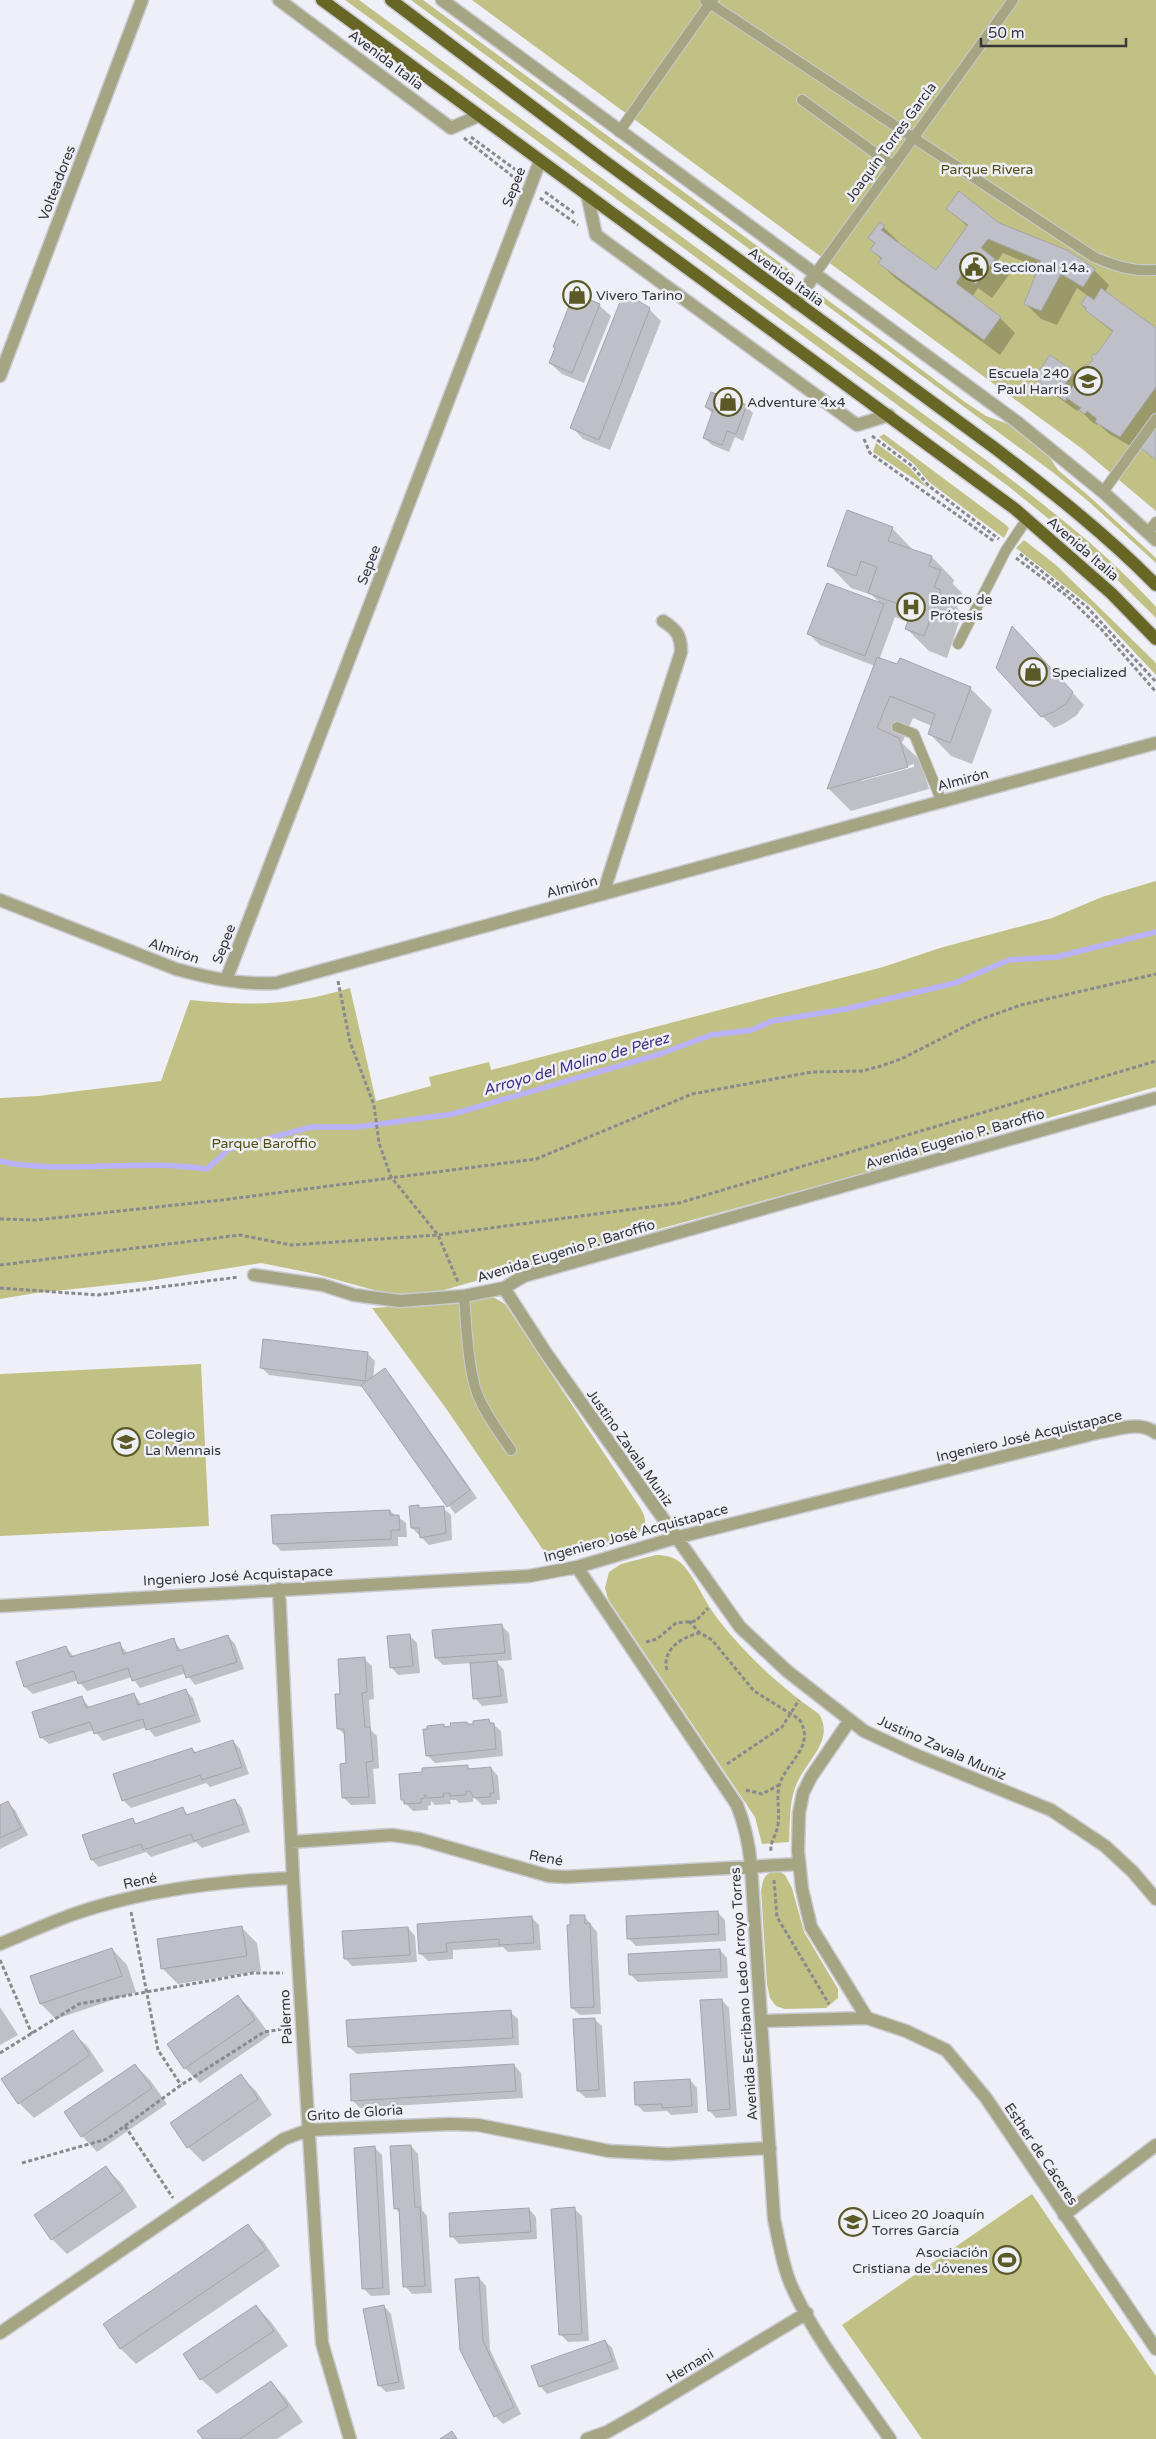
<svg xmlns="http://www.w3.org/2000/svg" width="1156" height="2439" viewBox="0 0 1156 2439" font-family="'Varela Round',sans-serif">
<rect width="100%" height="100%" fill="#efeff8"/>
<path fill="#c1c085" d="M345,0H359L986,460C1045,506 1106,551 1156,607V618L1086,549L1008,486Z
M411,0H423L791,271L795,276L794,279H790Z
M472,0H1156V511L1081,448Z
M815,293L821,295L965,402L986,416L1011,425L1046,452L1058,470L1090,497L1156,558V563L1088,501L1055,474L818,299L814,295Z
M884,434L1006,525L1009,528L1004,538L929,482L914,464L879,437Z
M876,443L910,468L928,488L873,452Z
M1024,540L1056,565L1154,661L1156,664V675L1092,607L1016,548Z
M1156,881V1087L951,1146L869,1172L637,1235L437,1292L411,1295L381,1292L316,1274L261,1263L148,1281L36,1293L0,1299V1098L38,1096L161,1081L190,1000C250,1006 291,1006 350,988L376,1101L431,1086L429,1077L489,1062L491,1070L507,1066L883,967L940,948L1052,918L1102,897Z
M493,1297L505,1304L639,1506C643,1512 646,1518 645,1524C640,1546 568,1554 548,1557L445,1407L372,1308L441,1304Z
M201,1364L209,1526L0,1536V1374Z
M656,1555C665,1555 674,1557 681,1563C694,1576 702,1596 712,1611C740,1650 780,1687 819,1714C836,1741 803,1763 795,1788C789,1804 790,1825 789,1842L762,1844L755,1817L608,1599L605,1588L609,1572L621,1564Z
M773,1871L780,1872L785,1875L792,1888L804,1932L838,1989V1998L826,2008L785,2009L776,2006L770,1998L767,1984L761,1890C763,1880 764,1875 773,1871Z
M1032,2194L1156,2376V2439H922L842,2325Z"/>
<path fill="#0003" fill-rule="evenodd" d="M948,208L999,224L1094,270L1109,285L1105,292L1156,330V414L1132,447L1108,433L1098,423L1097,425L1092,422L1079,409L1077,411L1047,389L1036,378L1073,373L1080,379L1114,333L1086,310L1082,304L1088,296L1077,288L1057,325L1041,319L1026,304L1039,268L1003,253L997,262L1009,275L992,298L978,288L972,297L1000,318L1015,333L1000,355L895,278L880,263L882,260L872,249L876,244L869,238L880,224L899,242L898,244L936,272L968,227Z
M599,305L611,316L584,383L562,374L550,363L556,349Z
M649,309L661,321L610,450L583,439L572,427Z
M746,406L753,413L743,441L735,437L729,452L712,445L704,438L713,414L706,407Z
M892,528L914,551L932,557L954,580L953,584L962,593L957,608L962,613L947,658L929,651L907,629L909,622L895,617L879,660L970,688L992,710L972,764L951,756L929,733L932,726L913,718L902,743L921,761L929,789L851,811L829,789L875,666L820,645L809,634L881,604L872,595L851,588L829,565ZM914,764V767L861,781V779Z
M1023,639L1084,705L1077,715L1065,723L1054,728L1042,716Z
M368,1354L375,1361L373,1378L385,1370L392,1377L477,1498L455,1514L364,1387L269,1375L261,1367Z
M418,1507L421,1510L443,1508L451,1515L452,1540L429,1545L412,1528Z
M390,1511L406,1523L407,1537H398V1546L281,1551L274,1543Z
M502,1626L509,1633L512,1660L496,1661L504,1670L508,1703L482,1706L475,1698L471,1663L443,1665L436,1658Z
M228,1636L235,1644L244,1669L195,1685L186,1673L140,1688L132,1677L87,1691L78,1680L33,1694L25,1687L66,1647L74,1657L119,1643L128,1654L173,1640L182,1651Z
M410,1636L417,1643L420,1673L398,1675L391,1667Z
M364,1659L372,1666L374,1699L369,1700L371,1730L377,1736L379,1768L373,1769L376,1804L351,1805L344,1798L348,1764L346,1736L339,1729L342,1695Z
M186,1691L193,1698L201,1722L155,1737L147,1727L103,1741L94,1730L49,1744L41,1737L82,1698L90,1708L134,1694L142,1705Z
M489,1721L501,1731L503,1756L435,1763L427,1755L443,1725L446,1728Z
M233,1741L240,1749L249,1774L210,1787L206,1783L131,1808L123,1800L192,1749L196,1753Z
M467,1766L471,1770L491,1768L498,1776L500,1800H497V1804L482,1805L475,1798H473V1802L459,1803L456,1800H450L451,1804L435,1805L431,1801V1805L428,1806V1810L413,1811L402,1800Z
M235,1800L242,1808L250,1832L202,1848L196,1842L151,1857L146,1852L99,1867L92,1860L132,1819L137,1824L183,1809L189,1816Z
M8,1803L15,1810L28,1835L0,1849V1807Z
M717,1912L725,1920L726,1941L636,1946L628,1938Z
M584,1916L597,1932L601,2014L580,2015L572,2008Z
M531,1917L539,1925L541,1950L508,1952L503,1947L453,1950V1959L428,1961L420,1953L418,1925Z
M242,1928L257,1943L261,1971L178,1984L163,1969Z
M408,1928L415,1936L417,1962L352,1966L345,1958Z
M112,1949L127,1965L136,1992L56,2019L41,2004L32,1977Z
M720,1950L727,1958L728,1978L638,1982L631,1975Z
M238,1996L253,2012L270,2035L200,2083L185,2068L169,2045Z
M722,2000L729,2008L737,2116L716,2118L709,2110Z
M0,2007L18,2035L0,2045Z
M510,2012L518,2019L519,2045L357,2054L349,2047Z
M594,2019L602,2026L606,2097L586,2098L578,2091Z
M72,2032L88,2047L104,2071L34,2118L19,2103L3,2079Z
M135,2065L150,2080L167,2104L97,2152L82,2136L66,2113Z
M514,2065L521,2073L523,2098L360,2108L352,2100Z
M241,2076L256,2091L272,2115L203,2162L188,2147Z
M690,2080L697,2088L698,2113L671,2115L667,2111L644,2112L637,2105Z
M411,2146L418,2154L422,2210L427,2216L432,2293L412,2294L405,2286L400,2214L395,2208Z
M375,2148L382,2155L390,2295L371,2296L363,2288Z
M105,2167L121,2183L137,2207L67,2254L52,2239Z
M529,2209L536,2217L537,2239L459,2244L452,2236Z
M574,2209L582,2216L589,2341L568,2342L560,2334Z
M248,2226L263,2241L280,2266L136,2364L121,2349L104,2324Z
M479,2278L486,2286L490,2350L521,2414L503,2424L495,2416L462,2349Z
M256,2306L271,2322L288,2346L217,2394L201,2379Z
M384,2306L391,2314L405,2389L386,2392L379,2385Z
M605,2341L612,2348L619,2369L547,2394L540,2386Z
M271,2382L286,2398L303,2422L277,2439H204Z"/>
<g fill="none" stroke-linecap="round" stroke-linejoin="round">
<path stroke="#bab3fc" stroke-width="5.5" d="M0,1161C18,1166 35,1166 53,1167C105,1168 156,1161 207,1169L229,1149L311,1127H357L453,1114L660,1054L711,1035L752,1030L772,1021L846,1009L955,983L1009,960L1057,957L1156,932"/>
</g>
<path fill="#bfbfc7" stroke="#a4a4ac" d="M959,191L999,223L1069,251L1095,269L1083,287L1061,274L1041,311L1024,304L1041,261L988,239L981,248L995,259L976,284L962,274L956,283L1001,317L984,340L878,263L882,258L870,250L875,243L868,238L880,222L885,226L881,230L936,270L968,225L946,209Z
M1101,288L1156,328V387L1120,437L1095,422L1097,419L1087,411L1085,414L1079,410L1081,408L1067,398L1065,401L1034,378L1050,355L1074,372L1065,384L1071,389L1086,369L1084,367L1086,364L1088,366L1093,359L1091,357L1094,354L1096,355L1113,331L1085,310L1086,308L1081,304L1087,295L1094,300Z
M624,292L650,308L599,440L570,428Z
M574,293L600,304L572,373L549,363L555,348L553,347Z
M711,392L747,405L736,434L727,431L722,445L703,438L713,410L705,407Z
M1156,429V460L1141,448Z
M847,510L893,527L888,541L932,556L929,566L941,570L934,587L941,590L924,636L905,629L912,609L868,593L877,567L861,561L856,576L827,566Z
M827,583L884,604L865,656L807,634Z
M1012,626L1073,692L1066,704L1053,712L1041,717L996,668Z
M877,657L897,664L900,658L971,687L950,743L928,734L935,714L890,696L877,728L899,738L908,767L827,789Z
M263,1339L368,1352L365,1381L260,1368Z
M385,1368L470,1490L447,1507L361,1385Z
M419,1505V1508L444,1506L446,1533L420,1538L419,1528H411L409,1506Z
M390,1510V1515H399L400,1530H391V1539L273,1544L271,1515Z
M502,1624L505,1653L435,1658L432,1630Z
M410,1634L413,1666L390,1668L387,1636Z
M228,1635L237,1662L186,1678L182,1665L132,1681L128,1668L78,1684L74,1671L24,1687L16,1662L66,1646L70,1657L120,1642L123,1654L174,1638L178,1651Z
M365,1657L367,1692L362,1693L365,1727H370L373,1761L366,1762L369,1797L342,1798L340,1764L346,1763L344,1729H337L335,1694H340L338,1659Z
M497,1661L501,1696L473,1699L470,1663Z
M186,1689L195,1715L146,1730L143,1719L94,1734L90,1722L40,1738L32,1712L82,1696L86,1708L134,1693L138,1705Z
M489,1719L490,1723H494L496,1749L426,1756L423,1729H427V1726L444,1724V1727L451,1726L450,1723L467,1722L468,1724H473V1721Z
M233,1740L242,1767L202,1780L200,1775L122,1801L113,1774L192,1748L194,1753Z
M468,1765V1769L491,1767L494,1793H490V1797L474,1798L470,1791H466V1795L450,1796V1793H443L444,1797L427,1798L426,1795H424L425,1798L421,1799V1803L404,1804V1800H401L399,1774L422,1772V1768Z
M235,1799L244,1824L194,1841L191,1834L143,1850L141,1844L91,1860L82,1835L133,1818L135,1824L183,1807L186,1815Z
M8,1801L21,1828L0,1838V1805Z
M718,1911L719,1934L627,1939L626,1916Z
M570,1915H585V1924L590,1923L594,2007L571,2008L567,1925H570Z
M532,1916L534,1943L499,1945V1939L446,1943L447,1952L419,1954L417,1924Z
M242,1926L247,1956L161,1969L157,1939Z
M408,1927L410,1955L344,1959L342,1931Z
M112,1948L122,1976L40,2004L30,1976Z
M720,1949L721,1971L629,1975L628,1954Z
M238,1995L255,2020L184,2069L167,2044Z
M722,1999L730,2109L708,2111L700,2000Z
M511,2010L513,2038L348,2047L346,2020Z
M595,2018L599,2090L577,2091L573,2019Z
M73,2030L90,2055L18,2104L1,2079Z
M135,2064L152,2088L81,2137L64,2112Z
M514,2064L516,2091L351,2101L350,2074Z
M241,2074L258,2099L187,2148L170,2123Z
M690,2079L692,2106L662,2108V2104L635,2105L634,2082Z
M411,2145L415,2207H420L425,2286L403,2287L399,2208L394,2209L390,2146Z
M375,2146L383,2288L362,2289L354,2148Z
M106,2166L123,2191L51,2240L34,2215Z
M575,2207L582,2334L559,2335L551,2209Z
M529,2208L531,2232L450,2237L449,2213Z
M248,2224L266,2250L120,2349L103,2324Z
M479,2277L483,2341L514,2407L494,2417L460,2350L455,2279Z
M256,2305L274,2331L200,2380L183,2354Z
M384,2305L399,2382L378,2386L363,2309Z
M605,2340L613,2361L539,2387L531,2366Z
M271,2381L288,2406L240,2439H203L197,2431Z
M452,2431L457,2439H440Z"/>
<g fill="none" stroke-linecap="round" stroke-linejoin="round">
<defs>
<path id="lane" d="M705,0L1094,257C1115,266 1133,272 1156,270
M802,100L893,166
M619,132L710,3
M815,274L1013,0
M1103,492L1156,419
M1148,532L1156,522
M958,644L1006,550L1027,519
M897,727L914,734L942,802
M464,1296C466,1322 468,1369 477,1393C485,1414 499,1432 511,1450"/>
<path id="street" d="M279,0L451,128L478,116
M442,0L1017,422L1103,492L1156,540
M710,3L712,0
M587,194L596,235L857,425L889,415
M796,303L815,274
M0,376L142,0
M603,894L681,652C681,635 677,630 663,621
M0,900L176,969C209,978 242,985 276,983L1156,743
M226,980L540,161
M254,1275L323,1285L354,1295L400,1301L464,1296L504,1288L524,1276L1156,1098
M504,1288L546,1353L740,1627L787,1671L864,1731L916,1755L1051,1810L1105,1846L1133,1872L1156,1899
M577,1567L737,1805C745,1825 749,1844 751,1866L774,2219C779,2241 782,2264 791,2285C814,2337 857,2391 890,2439
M279,1589L293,1878L322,2343L350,2439
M0,1606L529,1576L577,1567L675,1538L1101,1432C1120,1429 1140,1421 1156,1433
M850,1720L811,1777L803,1793L799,1813L798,1851L802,1889L811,1927L867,2018
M291,1842L392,1835L419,1839L549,1876L565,1877L799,1864
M0,1944C24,1934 47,1924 71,1915C142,1890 218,1881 293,1878
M761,2021L867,2018L906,2031L946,2050L986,2098L1156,2349
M1064,2215L1156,2145
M0,2333L284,2139L308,2130L450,2124L478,2125L609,2151L668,2154L770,2148
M587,2439L607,2432L639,2414L807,2313"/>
<path id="primary" d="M322,0L1015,509L1111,593L1156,639
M391,0L603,160L996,449C1052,492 1107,535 1156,585"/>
</defs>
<use href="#lane" stroke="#cacad2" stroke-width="12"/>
<use href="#street" stroke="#cacad2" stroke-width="15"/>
<use href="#primary" stroke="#cacad2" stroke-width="15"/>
<path stroke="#898990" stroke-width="3" stroke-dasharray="4 2.5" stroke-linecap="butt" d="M471,137L520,173
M464,138L516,179
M545,192L574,213
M540,198L578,225
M872,436L912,466L929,486L999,539
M864,439L870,453L995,542
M1020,554L1087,607L1156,682
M1016,558L1067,596L1102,630L1156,692
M338,981L350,1042L374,1105L379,1143L391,1177L438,1235L458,1282
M0,1219L36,1220L222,1200L536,1159L692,1094L812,1072L862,1071L881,1066L901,1059L976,1021L1021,1005L1156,974
M0,1265L240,1235L291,1245L438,1235L679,1203L1156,1061
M0,1288L98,1295L239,1277
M689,1621L700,1633L712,1640L754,1691L799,1719C817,1746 785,1763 779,1786C776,1800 781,1816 777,1829C775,1838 770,1842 771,1851
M646,1642L657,1639L676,1623L696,1621L708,1608
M667,1670C661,1650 683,1636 700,1633
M727,1764L782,1727L799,1700
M746,1790L762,1794L779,1785
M774,1880L777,1917L829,2004
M131,1912L158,2050L181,2085
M0,1960L32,2034
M0,2053L79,2004L253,1973H283
M125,2126L173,2198
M22,2163L107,2139L181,2085L264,2032L289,2028"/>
<use href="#lane" stroke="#a5a584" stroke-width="10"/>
<use href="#street" stroke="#a5a584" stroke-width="12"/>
<use href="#primary" stroke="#686624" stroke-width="12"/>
</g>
<defs>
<symbol id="civic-ring" viewBox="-11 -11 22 22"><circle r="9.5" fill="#efeff8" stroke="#5b5925" stroke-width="1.5"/><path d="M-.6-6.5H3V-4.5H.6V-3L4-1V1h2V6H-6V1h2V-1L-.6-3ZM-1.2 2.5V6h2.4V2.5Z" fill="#5b5925"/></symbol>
<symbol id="shop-ring" viewBox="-11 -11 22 22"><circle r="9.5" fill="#efeff8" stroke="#5b5925" stroke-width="1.5"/><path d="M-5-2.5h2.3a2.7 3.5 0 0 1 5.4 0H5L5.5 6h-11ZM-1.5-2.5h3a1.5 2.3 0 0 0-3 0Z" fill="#5b5925"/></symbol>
<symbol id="school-ring" viewBox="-11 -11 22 22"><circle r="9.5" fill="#efeff8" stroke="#5b5925" stroke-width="1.5"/><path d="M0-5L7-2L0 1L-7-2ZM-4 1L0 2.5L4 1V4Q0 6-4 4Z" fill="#5b5925"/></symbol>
<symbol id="hospital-ring" viewBox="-11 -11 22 22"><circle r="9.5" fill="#efeff8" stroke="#5b5925" stroke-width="1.5"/><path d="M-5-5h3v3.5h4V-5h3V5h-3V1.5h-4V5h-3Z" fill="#5b5925"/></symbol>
<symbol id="stadium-ring" viewBox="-11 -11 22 22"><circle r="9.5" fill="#efeff8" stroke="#5b5925" stroke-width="1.5"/><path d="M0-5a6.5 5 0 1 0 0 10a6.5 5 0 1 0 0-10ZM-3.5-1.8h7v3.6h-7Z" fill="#5b5925"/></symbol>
</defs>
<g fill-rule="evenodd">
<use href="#civic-ring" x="958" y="251" width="32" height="32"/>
<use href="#shop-ring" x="561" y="279" width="32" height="32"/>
<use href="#school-ring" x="1072" y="365" width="32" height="32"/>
<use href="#shop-ring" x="712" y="386" width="32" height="32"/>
<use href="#hospital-ring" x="895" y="591" width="32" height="32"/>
<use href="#shop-ring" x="1017" y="656" width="32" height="32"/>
<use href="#school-ring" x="110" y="1426" width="32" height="32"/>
<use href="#school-ring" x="837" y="2206" width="32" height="32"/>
<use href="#stadium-ring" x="991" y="2244" width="32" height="32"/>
</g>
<g text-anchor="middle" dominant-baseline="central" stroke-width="5" stroke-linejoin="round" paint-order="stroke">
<g font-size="14" fill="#36363a" stroke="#efeff8">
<text transform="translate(386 60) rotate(37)">Avenida Italia</text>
<text transform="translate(891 142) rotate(-54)">Joaquín Torres García</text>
<text transform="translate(57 183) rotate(-69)">Volteadores</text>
<text transform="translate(514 187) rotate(-69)">Sepee</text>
<text transform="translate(786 277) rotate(36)">Avenida Italia</text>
<text transform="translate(1083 549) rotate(41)">Avenida Italia</text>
<text transform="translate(369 565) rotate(-69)">Sepee</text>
<text transform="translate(963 780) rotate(-15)">Almirón</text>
<text transform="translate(572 887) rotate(-15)">Almirón</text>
<text transform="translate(224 944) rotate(-69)">Sepee</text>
<text transform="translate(174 951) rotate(19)">Almirón</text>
<text transform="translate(955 1139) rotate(-16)">Avenida Eugenio P. Baroffio</text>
<text transform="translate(566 1251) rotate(-17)">Avenida Eugenio P. Baroffio</text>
<text transform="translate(1029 1436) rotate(-13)">Ingeniero José Acquistapace</text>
<text transform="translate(630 1448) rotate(55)">Justino Zavala Muniz</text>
<text transform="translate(636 1533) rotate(-15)">Ingeniero José Acquistapace</text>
<text transform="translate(238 1576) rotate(-3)">Ingeniero José Acquistapace</text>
<text transform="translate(942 1748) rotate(24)">Justino Zavala Muniz</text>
<text transform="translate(546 1858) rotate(11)">René</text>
<text transform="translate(140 1881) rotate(-12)">René</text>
<text transform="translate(744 1994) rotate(-94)">Avenida Escribano Ledo Arroyo Torres</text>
<text transform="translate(286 2017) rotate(-93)">Palermo</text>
<text transform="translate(355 2113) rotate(-4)">Grito de Gloria</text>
<text transform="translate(1041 2154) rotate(56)">Esther de Cáceres</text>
<text transform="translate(690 2366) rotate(-31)">Hernani</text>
</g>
<g font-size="14" fill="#525013" stroke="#efeff8">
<text x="987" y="169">Parque Rivera</text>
<text x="264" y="1143">Parque Baroffio</text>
</g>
<g font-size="14" fill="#36363a" stroke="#efeff8" text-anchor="start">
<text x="993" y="267">Seccional 14a.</text>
<text x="596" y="295">Vivero Tarino</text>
<text x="1069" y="373" text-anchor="end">Escuela 240<tspan x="1069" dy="16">Paul Harris</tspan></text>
<text x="747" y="402">Adventure 4x4</text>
<text x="930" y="599">Banco de<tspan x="930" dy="16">Prótesis</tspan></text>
<text x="1052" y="672">Specialized</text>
<text x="145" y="1434">Colegio<tspan x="145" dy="16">La Mennais</tspan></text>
<text x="872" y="2214">Liceo 20 Joaquín<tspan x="872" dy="16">Torres García</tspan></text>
<text x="988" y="2252" text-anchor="end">Asociación<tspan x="988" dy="16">Cristiana de Jóvenes</tspan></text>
</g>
<g font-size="15" font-style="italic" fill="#412f82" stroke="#efeff8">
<text transform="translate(576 1064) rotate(-16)">Arroyo del Molino de Pérez</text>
</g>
</g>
<path d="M981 38v8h145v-8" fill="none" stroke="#36363a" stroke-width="2.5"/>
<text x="988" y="38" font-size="15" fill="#36363a" stroke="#efeff8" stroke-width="4" paint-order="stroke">50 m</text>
</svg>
